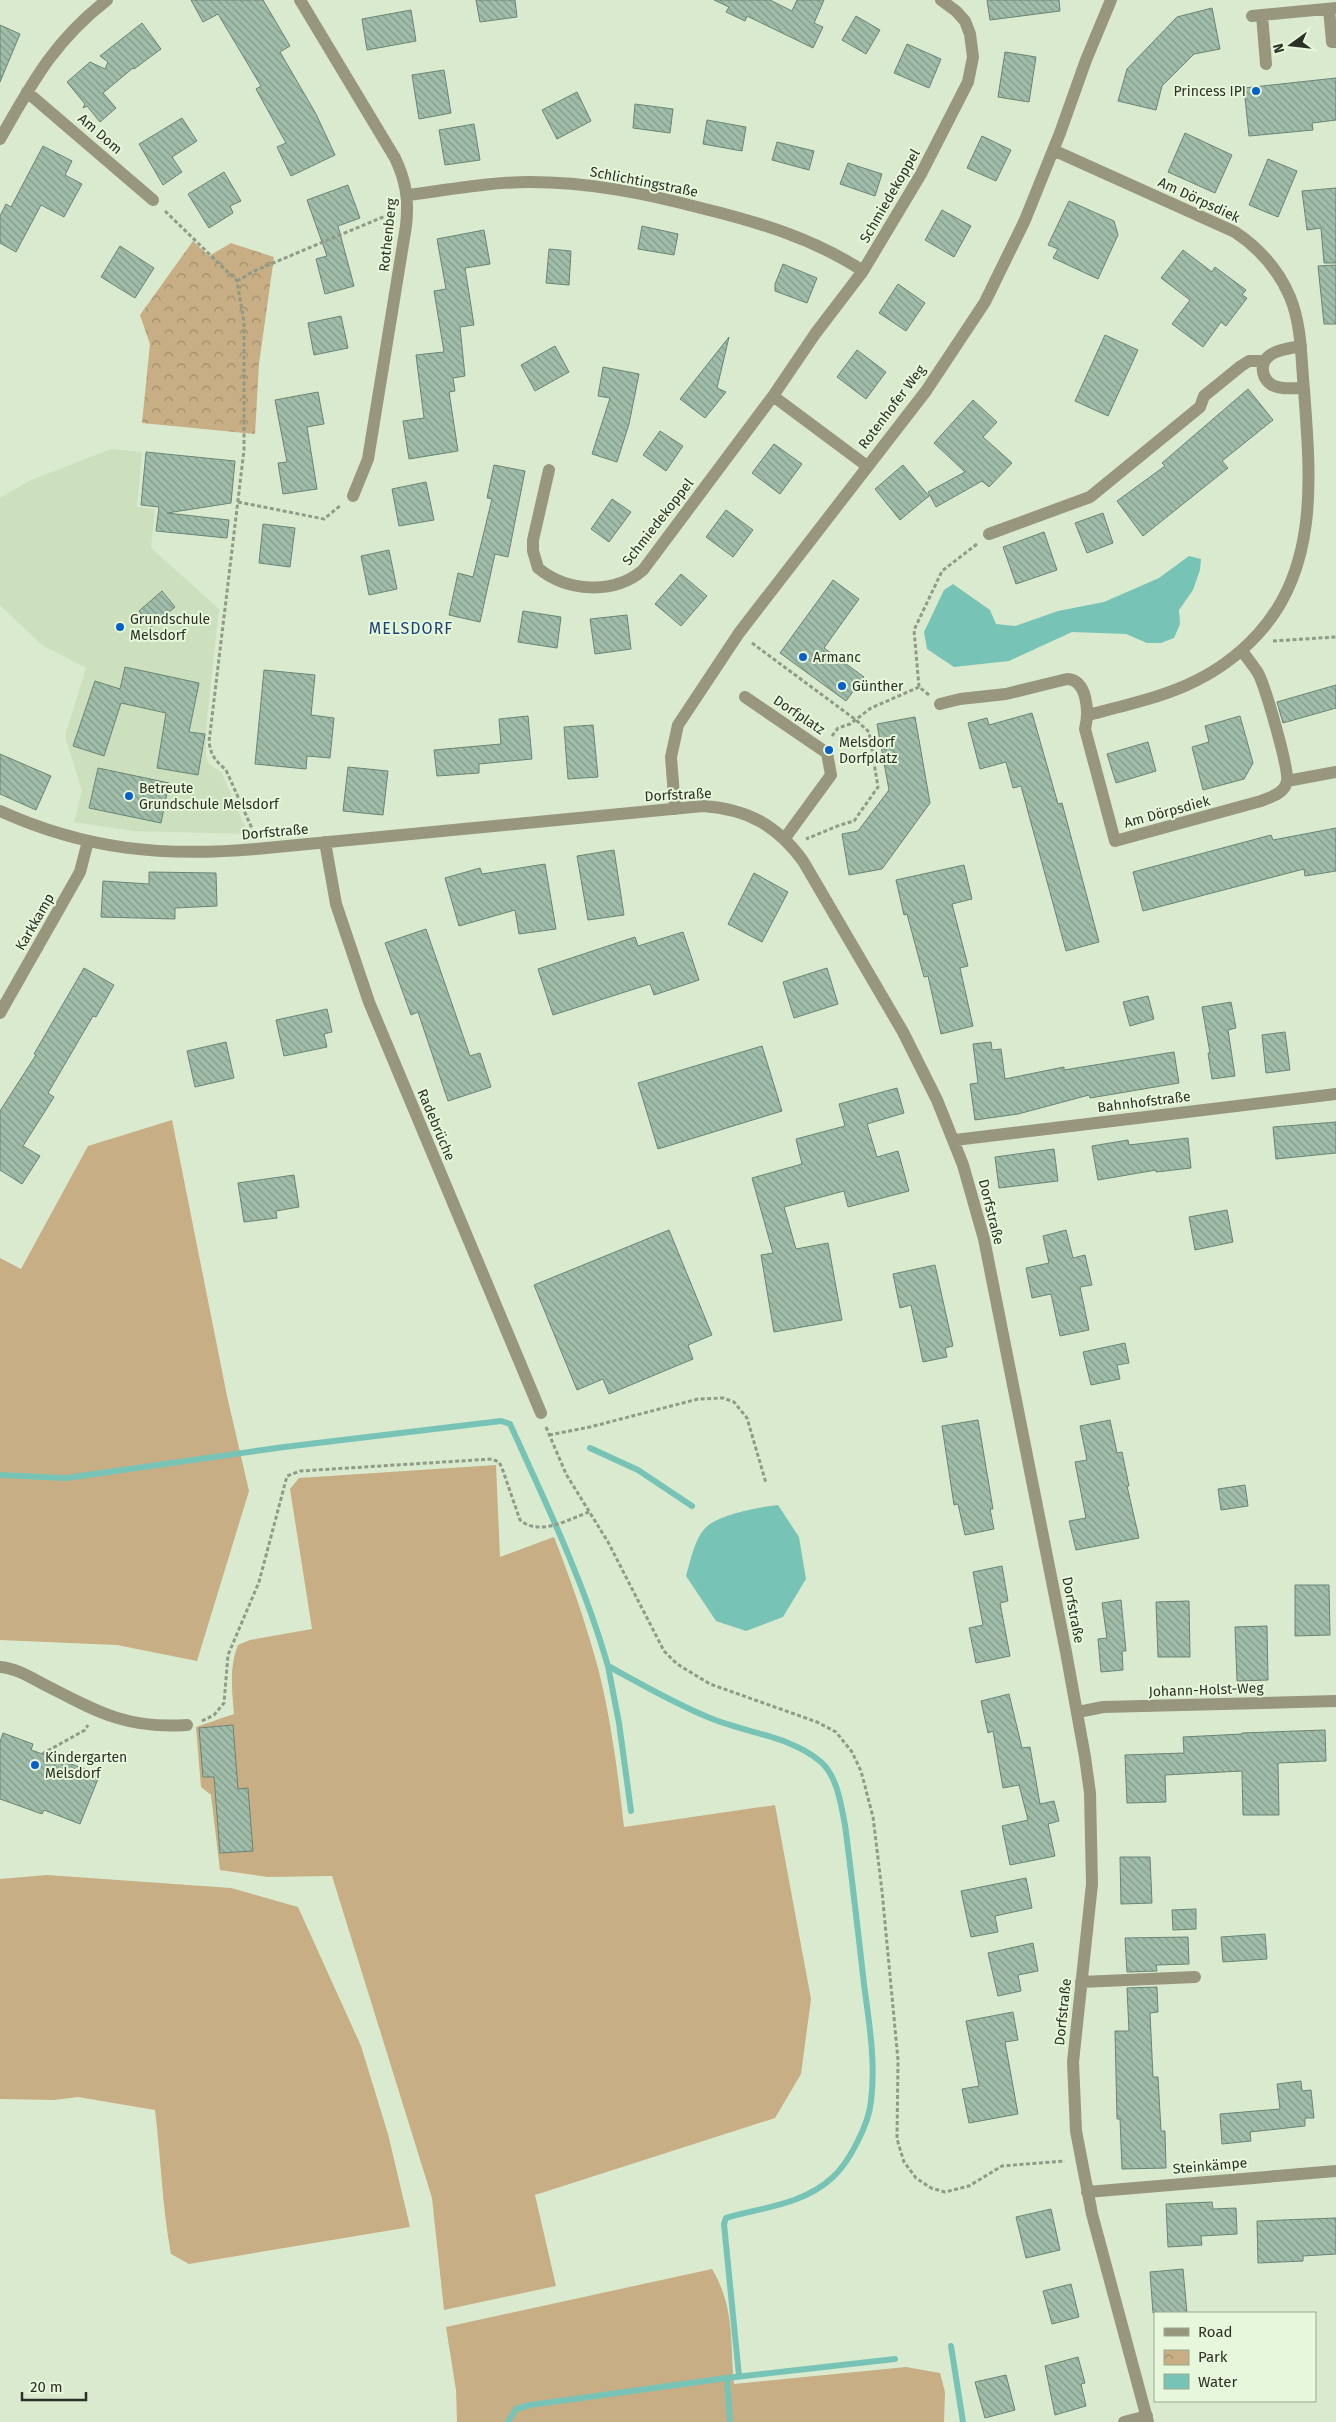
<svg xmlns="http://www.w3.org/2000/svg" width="1336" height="2422" viewBox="0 0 1336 2422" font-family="'Fira Sans',sans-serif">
<defs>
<pattern id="park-crowns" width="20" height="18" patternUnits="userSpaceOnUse" patternTransform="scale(1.25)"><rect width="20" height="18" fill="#c7ae84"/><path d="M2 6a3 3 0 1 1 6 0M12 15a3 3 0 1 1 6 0" fill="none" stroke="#a28e6c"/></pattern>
<pattern id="building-back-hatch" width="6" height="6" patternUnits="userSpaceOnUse" patternTransform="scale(1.25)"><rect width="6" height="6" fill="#a0bdaa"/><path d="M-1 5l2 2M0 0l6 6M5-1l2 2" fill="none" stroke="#839a8a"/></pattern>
</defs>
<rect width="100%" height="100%" fill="#daeace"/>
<path fill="#cde0bd" d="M111,449L142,452L137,507L155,509L151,548L219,609L206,729V756L209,764L222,773L248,834L133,831L74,822L82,791L65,736L86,668L42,645L0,605V498L29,481Z"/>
<path fill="#c7ae84" d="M172,1120L227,1396L249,1491L197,1661L117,1645L0,1640V1258L21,1269L88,1146Z
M496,1465L500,1557L554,1537C571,1580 586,1624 598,1668C611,1719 618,1774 624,1827L775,1805L811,1999L801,2074L775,2118L535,2195L556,2286L444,2310L432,2198L332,1876L268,1877L220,1870L211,1795L201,1787L196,1727L234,1714C232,1691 229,1667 238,1645L250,1640L312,1629L290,1489L299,1478Z
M47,1875L231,1888L298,1907L361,2046L388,2134L410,2227L189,2264L171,2254C162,2206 161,2158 155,2110L78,2097L54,2100L0,2099V1879Z
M712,2269C735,2308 730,2341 734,2384L906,2367L940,2373L945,2392L944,2422H457L456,2390L446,2327Z"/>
<path fill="url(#park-crowns)" d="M193,241L209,256L231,243L274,257L259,364L255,434L142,423L150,344L140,315Z"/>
<path fill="#77c4b7" d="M1189,556L1201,559L1200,570L1193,590L1179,610L1180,624L1174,638L1161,643H1147L1126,634L1072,632L1009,661L954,667L927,649L924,632L944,590L953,584L990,610L996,624L1015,626L1058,611L1104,602L1159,578Z
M778,1505L799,1537L806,1579L783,1617L746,1631L716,1621L686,1576C691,1560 695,1534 710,1524C726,1513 760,1507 778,1505Z"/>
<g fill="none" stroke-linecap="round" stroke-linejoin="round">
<path stroke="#77c4b7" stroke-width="6" d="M590,1448L638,1470L692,1506
M0,1475L66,1478L284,1447L501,1421L510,1424C546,1503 584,1582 608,1666C641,1684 675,1704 710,1718C746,1733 791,1736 821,1762C837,1776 841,1804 845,1825C852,1878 858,1931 864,1984C869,2023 876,2062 871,2101C869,2124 849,2163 832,2178C802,2205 763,2207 726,2218L724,2224L739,2376
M608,1666L619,1723L631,1811
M951,2346L963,2422
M727,2378L730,2422
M508,2422L516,2409L530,2405L727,2378L895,2359"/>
</g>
<path fill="url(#building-back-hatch)" stroke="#6a8574" d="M191,0H263L290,46L280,52L316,114L335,155L291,176L277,147L286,143L256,89L261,86L218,14L203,22Z
M476,0H515L517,17L480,22Z
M714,0H770L792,11L797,0H824L814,23L823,27L813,48L747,16L745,21L726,12L729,7Z
M987,0H1059L1060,11L990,20Z
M1212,8L1220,49L1194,54L1162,86L1156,110L1118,101L1127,69L1177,17Z
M411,10L416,41L367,50L362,19Z
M856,16L880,30L866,54L842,40Z
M142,23L161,49L134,69L133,68L103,93L116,108L100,122L87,106L83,108L85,104L67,82L90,62L105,69L108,62L100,56Z
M0,25L20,34L0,82Z
M907,44L941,59L929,88L894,73Z
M1005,52L1036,57L1029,102L998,97Z
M444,70L451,113L419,119L412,75Z
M1336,78V120L1312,123L1313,130L1249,136L1244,88Z
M577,92L591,121L557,139L542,110Z
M635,104L673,109L670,133L633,128Z
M182,118L197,141L172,157L182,172L163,185L139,144Z
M707,120L746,127L742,151L703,144Z
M474,124L480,160L445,165L439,130Z
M1185,133L1232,155L1215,193L1168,172Z
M982,136L1011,150L996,181L967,168Z
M777,142L814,151L809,170L772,160Z
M43,146L72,161L65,175L82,184L64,217L41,205L16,252L0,243V216L6,204L11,207Z
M1268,159L1297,171L1278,217L1249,205Z
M848,163L882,174L875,196L840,184Z
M224,172L241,201L230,206L233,213L209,228L188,194Z
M348,185L360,218L338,226L354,286L325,294L316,259L327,256L307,200Z
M1336,188V263H1324L1321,228L1307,230L1302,191Z
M1069,201L1114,221L1118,235L1098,279L1053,258L1058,249L1048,245Z
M942,210L971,226L954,257L925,240Z
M642,226L678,234L674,255L638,249Z
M484,230L490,264L465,268L474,325L460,327L465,376L453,378L455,391L449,392L458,451L409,459L403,421L424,418L416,355L444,352L434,291L446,289L437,239Z
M120,246L154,268L135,298L101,277Z
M549,249L571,251L569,285L546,283Z
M1183,250L1212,272L1215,267L1246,290L1242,295L1247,298L1226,326L1221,322L1203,347L1172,324L1190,300L1161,278Z
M783,264L817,278L807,303L775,291V284Z
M1336,265V324H1324L1318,266Z
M898,284L925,303L906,331L879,313Z
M341,316L348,348L314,355L308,323Z
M1105,335L1138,350L1108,416L1075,401Z
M729,337L717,388L726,392L705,418L680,399Z
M555,346L569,372L535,391L521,365Z
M857,350L886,372L866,399L837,377Z
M603,367L639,374L629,424L617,462L592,454L610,398L598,396Z
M1248,389L1273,420L1222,461L1228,468L1143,536L1117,501L1165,466L1162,463Z
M318,392L324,424L307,427L317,489L283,494L278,463L287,462L275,400Z
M973,400L997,422L983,437L1012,463L989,487L982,481L936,507L928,492L965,472L934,443Z
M660,431L683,446L666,471L643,455Z
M774,444L802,464L780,494L752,473Z
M146,452L235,461L231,503L167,513L229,520L227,538L156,531L159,507L141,505Z
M494,465L525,471L508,557L495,554L480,622L449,615L458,573L473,577L492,499L487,498Z
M903,465L929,496L900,520L875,489Z
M426,482L434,520L399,526L392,489Z
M612,499L631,512L609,542L591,529Z
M726,510L753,530L733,557L706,537Z
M1103,513L1113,543L1087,553L1075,523Z
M263,524L295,528L290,567L259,563Z
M1044,532L1057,570L1016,584L1003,547Z
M389,550L397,589L369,595L361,556Z
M681,574L707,596L681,626L655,604Z
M833,580L859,599L824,648L864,677L846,701L780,653Z
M162,591L175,607L151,627L139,611Z
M523,611L561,617L557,648L518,642Z
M627,615L631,649L595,654L590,619Z
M125,667L199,683L189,732L205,734L198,775L157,768L166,713L121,703L104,756L73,746L95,681L120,689Z
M264,670L315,675L311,715L334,718L330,758L307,756L306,769L255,764Z
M1336,685V708L1283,723L1277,702Z
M1032,713L1058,804L1062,803L1099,942L1066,951L1021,786L1013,788L1006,762L980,769L968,723L987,718L989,725Z
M528,716L532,759L479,764V773L437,776L434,750L501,744L499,719Z
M1240,716L1253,763L1244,779L1203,790L1192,747L1209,742L1205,726Z
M915,717L930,803L882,869L849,875L842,834L858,831L889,790L877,724Z
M593,725L598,777L568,779L564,727Z
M1148,742L1156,771L1116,783L1107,754Z
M0,754L51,776L36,810L0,794Z
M348,767L388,771L383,815L343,811Z
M98,768L169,783L161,823L89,808Z
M1336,828V871L1305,876L1304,869L1143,911L1133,872L1271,835L1273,840Z
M614,850L624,915L588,920L577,856Z
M545,864L556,929L519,934L515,910L459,926L445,878L480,868L482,874Z
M964,865L972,899L952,904L968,966L960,968L973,1026L941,1034L928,976L924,977L907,914L904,915L896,880Z
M149,872L216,873L217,906L175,908V919L101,917L103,881L149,884Z
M754,873L788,892L762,942L728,924Z
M426,929L470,1056L480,1053L491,1087L448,1101L418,1012L411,1015L385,943Z
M683,932L699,980L654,995L650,984L553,1015L538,969L635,937L638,946Z
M84,968L114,985L96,1017L93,1016L48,1093L54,1097L23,1146L40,1156L22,1184L0,1170V1111L36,1055L34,1054Z
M827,968L838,1004L794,1018L783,982Z
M1148,996L1154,1019L1130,1026L1123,1002Z
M1231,1002L1236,1028L1228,1030L1235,1076L1212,1079L1208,1053H1210L1202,1007Z
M327,1009L332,1032L324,1034L327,1047L284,1056L276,1020Z
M1285,1032L1290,1070L1266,1073L1262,1035Z
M226,1042L234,1078L195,1087L187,1051Z
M991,1042L992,1050L1001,1049L1005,1079L1064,1067V1070L1174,1052L1179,1083L1090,1098L1089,1095L1018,1114L975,1120L970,1084L978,1083L973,1044Z
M762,1046L782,1111L658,1149L638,1083Z
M897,1088L904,1113L867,1124L877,1157L898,1151L909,1191L848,1207L844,1191L784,1207L796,1249L828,1243L842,1320L774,1332L761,1255L773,1253L752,1178L802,1164L796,1139L845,1126L839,1104Z
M1336,1122V1153L1276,1159L1273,1127Z
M1188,1138L1191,1168L1156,1172V1170L1098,1180L1092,1146L1128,1140L1129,1145Z
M1054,1149L1058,1181L999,1188L995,1157Z
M294,1175L299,1207L276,1211L277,1218L244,1222L238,1183Z
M1227,1210L1233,1242L1195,1250L1189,1217Z
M669,1230L712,1335L688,1345L693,1359L609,1394L603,1379L577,1390L534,1285Z
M1066,1230L1073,1258L1085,1255L1092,1285L1080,1287L1089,1330L1060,1336L1051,1294L1032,1298L1026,1268L1049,1263L1043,1236Z
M935,1265L953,1346L945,1348L947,1357L923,1362L911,1305L900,1308L893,1274Z
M1125,1343L1129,1363L1117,1365L1120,1379L1091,1385L1083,1352Z
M978,1420L993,1509H990L994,1529L965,1535L958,1504L954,1505L942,1426Z
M1110,1420L1117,1453L1122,1452L1129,1486H1127L1139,1538L1076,1550L1069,1521L1086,1518L1075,1462L1087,1460L1080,1426Z
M1245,1485L1248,1506L1221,1510L1218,1489Z
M1002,1566L1008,1601L1000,1603L1010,1656L976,1663L969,1628L983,1625L973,1572Z
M1295,1585H1329L1330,1635L1295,1636Z
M1121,1600L1126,1651H1122L1123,1670L1101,1672L1098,1639L1107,1638L1102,1603Z
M1189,1601L1190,1657H1158L1156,1602Z
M1267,1626L1268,1680L1237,1681L1235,1627Z
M1009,1694L1022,1748L1030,1747L1040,1804L1054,1801L1059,1821L1048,1824L1055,1856L1010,1865L1002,1826L1028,1820L1019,1785L1003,1788L993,1731L988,1733L981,1701Z
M233,1725L238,1789L248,1788L253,1851L220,1853L214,1777H203L199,1728Z
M1325,1730L1326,1761L1278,1763L1279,1815H1243L1242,1771L1165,1775L1166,1802L1127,1803L1125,1755L1184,1753L1183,1737L1242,1734V1733Z
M3,1733L33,1744L31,1750L100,1774L80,1824L44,1810L42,1814L0,1799V1742Z
M1120,1857H1150L1152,1903L1121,1904Z
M1026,1878L1032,1908L995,1916L998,1932L971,1937L961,1891Z
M1196,1909V1929L1173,1930L1172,1910Z
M1265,1934L1267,1959L1223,1962L1221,1937Z
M1188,1937L1189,1964L1156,1965L1157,1971L1127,1972L1125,1938Z
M1033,1943L1038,1971L1018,1975L1021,1991L998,1996L988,1953Z
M1157,1987L1158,2012L1150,2013L1153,2077H1158L1161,2131H1165L1166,2168L1122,2169L1120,2119H1117L1115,2031H1129L1127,1988Z
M1013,2012L1018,2040L1005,2042L1018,2114L969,2123L962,2089L979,2086L966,2021Z
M1301,2081L1302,2091L1311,2090L1314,2118H1305V2126L1250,2132L1251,2141L1222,2144L1220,2114L1280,2109L1277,2084Z
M1212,2202L1213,2209L1236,2208L1237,2234L1201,2236L1202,2245L1168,2247L1166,2204Z
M1051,2209L1060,2250L1026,2258L1016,2217Z
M1336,2218V2254L1303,2256V2261L1258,2263L1257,2221Z
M1183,2269L1187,2313H1153L1150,2272Z
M1071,2284L1079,2317L1052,2324L1043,2291Z
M1078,2357L1085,2383L1081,2384L1086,2406L1055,2415L1045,2366Z
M1006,2375L1015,2410L985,2418L975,2382Z"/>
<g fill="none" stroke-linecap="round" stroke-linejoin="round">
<path stroke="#8f9b86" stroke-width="3" stroke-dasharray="4 2.5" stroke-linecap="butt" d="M165,211L237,281L244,322V450L209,742C211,756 216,761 226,770L254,833
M237,281L254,271L390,214
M238,502L324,519L341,505
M1273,641L1336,637
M752,643L856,720L869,732L878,787L854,821L840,825L806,839
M929,695L919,687L914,630L942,571L977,544
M832,736L838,728L850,724L871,708L919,687
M546,1427L566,1474L608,1542L664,1651L677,1664L710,1684L817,1722L836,1732L852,1752L861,1771L873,1817L882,1891L898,2060L897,2139L904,2162L916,2178L931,2188L945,2192L969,2186L1002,2166L1065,2161
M549,1435L590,1427L698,1399L723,1398L734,1402L747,1418L766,1483
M202,1721L214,1715L224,1703L228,1655L259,1582L287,1476L300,1471L492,1459L499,1462L502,1468L520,1520C539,1537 569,1519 589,1512
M42,1754L85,1730L88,1725"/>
<path stroke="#98977e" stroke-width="12" d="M300,0L395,158C406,181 409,200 406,226L368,459L353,496
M1329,9L1332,42H1336
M1262,15L1266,64
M1252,16L1336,8
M27,92L153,200
M0,139C32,83 54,41 107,0
M1053,150L1235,232C1259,248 1278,269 1290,297C1302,326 1301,359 1304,390C1310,473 1320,567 1258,634C1210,687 1154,698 1088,715
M408,195C448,190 488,182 529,182C588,182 644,193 701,208C758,222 813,238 863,271
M1301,346C1286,349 1260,351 1263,372C1264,377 1267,382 1272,385C1281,390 1294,388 1304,388
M773,396L867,466
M549,470L533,540V551L538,568C567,592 614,595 643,570L773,396L815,334L863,271L921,174L968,82L973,57L970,34L965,21L956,11L941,0
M989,534L1090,497L1200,407L1204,396L1241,366L1249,361H1265
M745,697L827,753L831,775L785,838
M940,704L960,699L1006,694L1067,679C1088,680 1089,713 1085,729L1115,841L1261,801C1271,797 1285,793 1287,781C1289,768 1265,686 1258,673C1253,665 1247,658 1242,651
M1287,781L1336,772
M675,809L671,757L678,725L739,633L926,391L985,302L1025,220L1060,133L1086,60L1111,0
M0,811C86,850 163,857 256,849L703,806C747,809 777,825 803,861L903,1032L937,1100L963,1165L984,1239L1066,1652L1085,1757L1090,1793L1092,1884L1073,2062L1076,2131L1092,2214L1148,2422
M325,842L336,904L369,1002L541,1413
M0,1013L80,872L88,841
M955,1140L1336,1094
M0,1667C18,1668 36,1681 53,1689C101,1714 131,1729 187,1725
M1078,1712L1103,1707L1336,1701
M1081,1982L1195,1977
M1087,2192L1336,2171
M1124,2422L1147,2416"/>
</g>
<g fill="#075fc8" stroke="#e7f7db" stroke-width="2">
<circle cx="1256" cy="91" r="5"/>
<circle cx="120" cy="627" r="5"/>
<circle cx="803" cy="657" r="5"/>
<circle cx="842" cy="686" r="5"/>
<circle cx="829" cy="750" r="5"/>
<circle cx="129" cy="796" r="5"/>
<circle cx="35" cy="1765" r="5"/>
</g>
<g text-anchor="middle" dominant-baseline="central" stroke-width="4" stroke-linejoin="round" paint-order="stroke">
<g font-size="14" fill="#2b3126" stroke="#e7f7db" text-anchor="start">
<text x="1246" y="91" text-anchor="end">Princess IPI</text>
<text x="130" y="619">Grundschule<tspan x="130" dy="16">Melsdorf</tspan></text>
<text x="813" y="657">Armanc</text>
<text x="852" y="686">Günther</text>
<text x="839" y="742">Melsdorf<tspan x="839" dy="16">Dorfplatz</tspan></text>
<text x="139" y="788">Betreute<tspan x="139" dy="16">Grundschule Melsdorf</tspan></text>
<text x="45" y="1757">Kindergarten<tspan x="45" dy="16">Melsdorf</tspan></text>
</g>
<g font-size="14" fill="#2b3126" stroke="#e7f7db">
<text transform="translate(100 134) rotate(41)">Am Dom</text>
<text transform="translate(644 182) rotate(11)">Schlichtingstraße</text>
<text transform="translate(890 196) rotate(-60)">Schmiedekoppel</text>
<text transform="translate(1199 200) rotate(25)">Am Dörpsdiek</text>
<text transform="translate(388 235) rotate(-84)">Rothenberg</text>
<text transform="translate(892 407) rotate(-53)">Rotenhofer Weg</text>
<text transform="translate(658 522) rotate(-52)">Schmiedekoppel</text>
<text transform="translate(799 715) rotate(34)">Dorfplatz</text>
<text transform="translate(678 795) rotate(-3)">Dorfstraße</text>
<text transform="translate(1167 812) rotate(-15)">Am Dörpsdiek</text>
<text transform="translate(275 832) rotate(-5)">Dorfstraße</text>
<text transform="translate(35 922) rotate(-60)">Karkkamp</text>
<text transform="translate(1144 1102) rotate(-7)">Bahnhofstraße</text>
<text transform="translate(436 1125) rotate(67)">Radebrüche</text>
<text transform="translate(991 1212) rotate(76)">Dorfstraße</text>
<text transform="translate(1073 1610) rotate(79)">Dorfstraße</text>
<text transform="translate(1206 1690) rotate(-2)">Johann-Holst-Weg</text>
<text transform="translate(1063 2012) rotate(-84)">Dorfstraße</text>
<text transform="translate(1210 2166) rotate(-5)">Steinkämpe</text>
</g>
<g font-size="16" letter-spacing="1" fill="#1c4176" stroke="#e7f7db">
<text x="411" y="628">MELSDORF</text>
</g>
</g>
<rect x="1154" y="2312" width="162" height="90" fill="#e7f7db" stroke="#9ca893"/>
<rect x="1164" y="2328" width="25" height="8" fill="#98977e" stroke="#9ca893"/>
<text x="1198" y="2337" font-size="15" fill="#2b3126">Road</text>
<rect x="1164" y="2350" width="25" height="15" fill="url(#park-crowns)" stroke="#9ca893"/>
<text x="1198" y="2362" font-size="15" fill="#2b3126">Park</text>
<rect x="1164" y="2374" width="25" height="15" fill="#77c4b7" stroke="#9ca893"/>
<text x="1198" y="2387" font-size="15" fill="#2b3126">Water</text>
<g transform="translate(1291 45) rotate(255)" stroke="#e7f7db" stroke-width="4" paint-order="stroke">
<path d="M0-4L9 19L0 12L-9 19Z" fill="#2b3126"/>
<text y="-8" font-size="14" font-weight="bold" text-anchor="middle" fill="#2b3126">N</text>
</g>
<path d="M22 2392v8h64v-8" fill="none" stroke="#2b3126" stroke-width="2.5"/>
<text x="30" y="2392" font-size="15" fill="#2b3126" stroke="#e7f7db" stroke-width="4" paint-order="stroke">20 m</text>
</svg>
